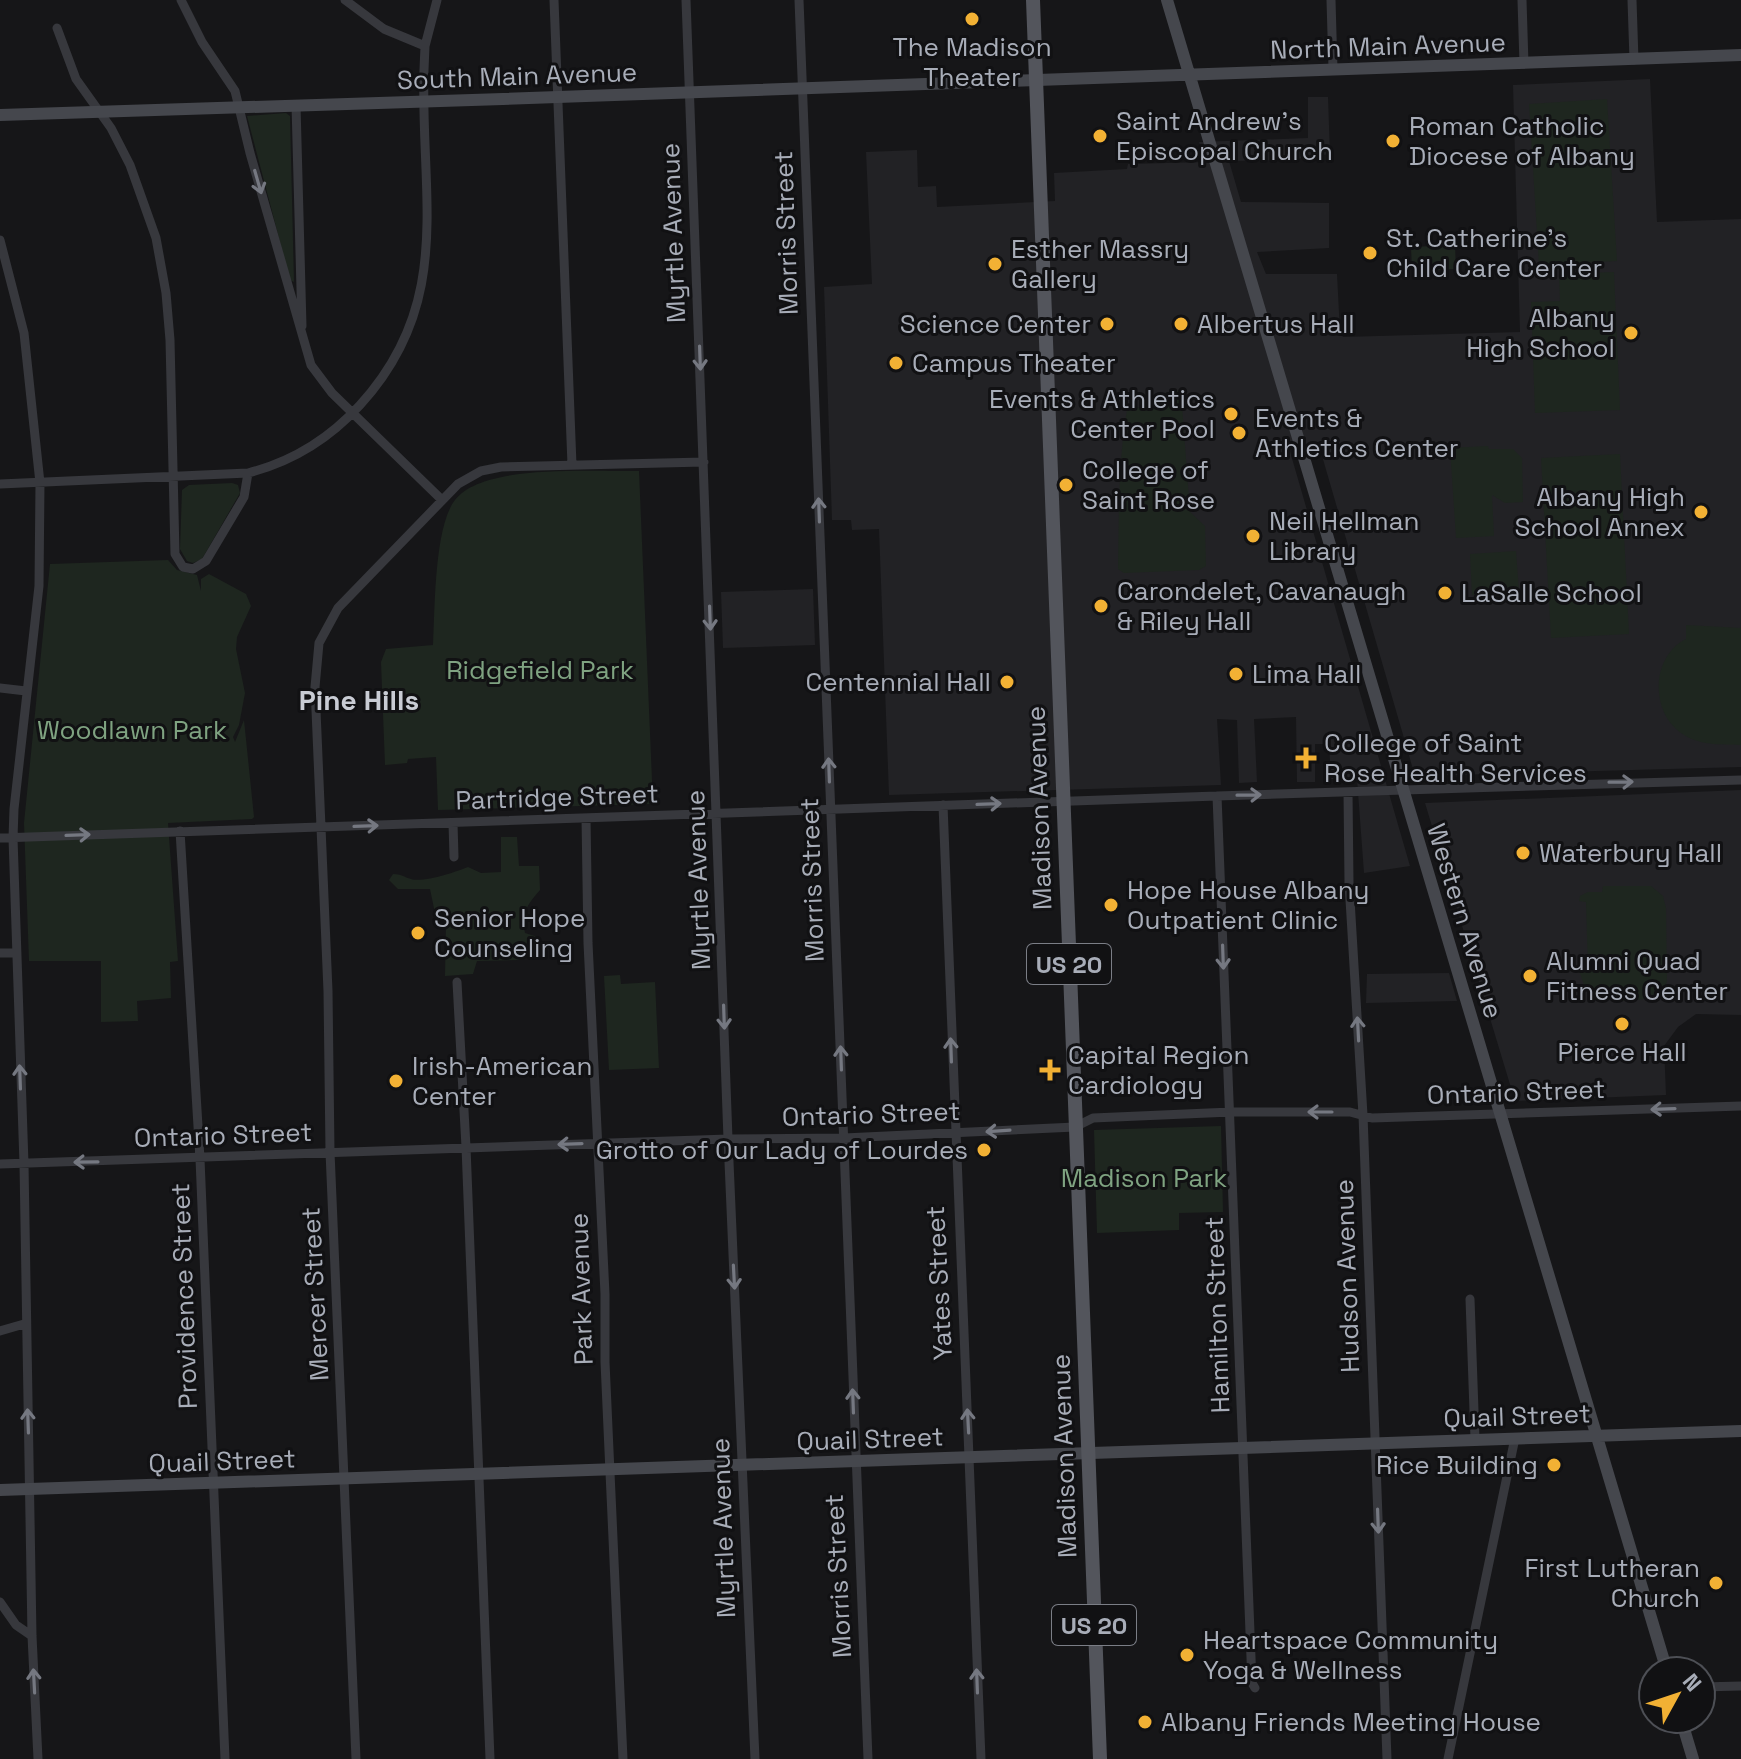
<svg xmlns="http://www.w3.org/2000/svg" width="1741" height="1759" viewBox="0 0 1741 1759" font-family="'Space Grotesk',sans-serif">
<rect width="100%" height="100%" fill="#161618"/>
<path fill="#222225" d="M1650,79L1657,222L1741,219V767L1415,776L1318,442L1289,448L1410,866L1364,873L1357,779H1331L1329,744H1315V782H1297L1296,717L1254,719L1257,782L1239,783L1237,720L1217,719L1221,785L889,795L879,529L852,530L851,520H832L824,287L872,284L866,152L917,150L918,187L936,186L937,207L1055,201L1054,173L1127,169L1128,164L1205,162L1199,142L1308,138V97H1328L1330,154L1288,160L1229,161L1241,202L1329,203V248L1257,252L1266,274H1337L1340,332L1343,337L1520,332L1513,85Z
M813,589L815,645L723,648L721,592Z
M1741,790V1015L1696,1014L1678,1027L1664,1046L1666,1095L1515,1101L1425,803Z
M1449,973L1457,1001L1366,1003L1367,974Z"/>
<path fill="#1e261f" d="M1607,99L1617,261L1539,265L1529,104Z
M286,113L290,116L294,282L290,280L247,116Z
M1455,245L1456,269L1412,271L1411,247Z
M1614,272L1620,410L1535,413L1531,302L1560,301L1559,274Z
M1176,390L1181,392L1190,512L1205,526L1206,566L1199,570L1124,573L1118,569C1119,516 1118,463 1127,410L1140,407L1157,395Z
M1488,446L1489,449H1513L1522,458L1523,502L1505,503L1492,495L1494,536L1456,538L1450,448Z
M1620,454L1629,634L1551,638L1541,458Z
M639,471L653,804L438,810L436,757L408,759L407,763L385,765L381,662L386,649L433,645C435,610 434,527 455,500C483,463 594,472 639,471Z
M232,483L238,485L240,493L202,559L193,563L187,561L180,549L182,490L189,485Z
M1516,551L1519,592L1472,595L1470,554Z
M168,560L177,570L197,575L201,591V579L209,574L246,594L251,606L237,637L236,649L245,693L239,725L233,737L235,742L244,720L254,817L252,819L168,823L178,961L170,962L171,998L137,1001L138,1021L101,1022V961H29L24,823L50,564Z
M1686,625L1741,628V745C1720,744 1699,746 1681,733C1650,712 1651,656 1686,639Z
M501,837H517L519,866H539L540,890C527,905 521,913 525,933L538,937L543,948L519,960L477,961L473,974L445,976L446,923L436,918L430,889H398L389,880L393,874C401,874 404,877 411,879C423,883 456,872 468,867L481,873L501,872Z
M1603,886H1651L1663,896L1666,908L1667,981C1658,1007 1621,999 1599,1000L1585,988L1579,970L1588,969L1586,902L1579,901L1580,896L1588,892H1602Z
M620,975L621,984L655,982L659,1068L609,1070L604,976Z
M1221,1126L1223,1212L1179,1213V1230L1097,1233L1094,1130Z"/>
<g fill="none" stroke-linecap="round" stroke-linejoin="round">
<path stroke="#37383d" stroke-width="9" d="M181,0L202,42L235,91L250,153L311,365L332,393L442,500
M345,0L384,29L425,46
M554,0L572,465
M686,0L728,1139L755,1759
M799,0L868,1759
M1331,0L1333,69
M1522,0L1524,64
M1632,0L1634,60
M57,28L76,79L111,128L130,165L156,238L166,293L170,340L175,554L183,567L193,569L206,561L244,497L248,473
M296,105L302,326
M0,240L24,333L40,483L39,586L14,809L13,838L24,1164L32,1636L38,1759
M0,484L248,473C291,462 330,438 360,405C455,301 420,196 424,70L425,46L437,0
M0,688L26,691
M1348,792L1349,883L1363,1115L1387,1759
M1217,796L1252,1683L1255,1688
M943,805L981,1759
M586,818L588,943L605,1294V1362L623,1759
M453,823L454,857
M180,831L200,1159L225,1759
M0,838L1217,796C1392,791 1566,784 1741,780
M0,953H17
M457,982L466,1147L490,1759
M0,1164L728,1139L844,1138L1075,1127L1093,1118L1231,1112H1350L1372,1118L1741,1106
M1470,1299L1475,1439
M0,1331L24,1324
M0,1602L16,1625L32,1636
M1701,1687L1741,1686
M356,1759L330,1152L328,991L315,687L319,643L338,608L458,484L481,471L501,467L704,462
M1448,1759L1515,1438"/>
<path stroke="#45474d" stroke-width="12" d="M1167,0L1667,1671
M0,115L503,99L1741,55
M0,1490L1741,1431
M1681,1719L1693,1759"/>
<path stroke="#53555c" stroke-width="14" d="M1033,0L1100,1759"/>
</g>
<defs><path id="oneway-shaft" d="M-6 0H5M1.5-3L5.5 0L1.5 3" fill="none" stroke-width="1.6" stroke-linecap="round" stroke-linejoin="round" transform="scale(2)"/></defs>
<g stroke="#757881">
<use href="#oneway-shaft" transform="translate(258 182) rotate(74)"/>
<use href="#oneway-shaft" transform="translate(700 358) rotate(88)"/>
<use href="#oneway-shaft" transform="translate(819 510) rotate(-92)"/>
<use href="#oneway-shaft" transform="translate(710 618) rotate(88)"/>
<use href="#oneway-shaft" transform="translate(829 770) rotate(-92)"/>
<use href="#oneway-shaft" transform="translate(1621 782) rotate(-1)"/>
<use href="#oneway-shaft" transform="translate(1249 795) rotate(-1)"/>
<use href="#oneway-shaft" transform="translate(989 804) rotate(-2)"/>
<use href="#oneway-shaft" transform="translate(366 826) rotate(-2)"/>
<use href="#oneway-shaft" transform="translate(78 835) rotate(-2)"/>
<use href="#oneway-shaft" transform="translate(1223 957) rotate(88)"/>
<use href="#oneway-shaft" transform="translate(724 1017) rotate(88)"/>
<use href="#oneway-shaft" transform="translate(1358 1029) rotate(-93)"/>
<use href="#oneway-shaft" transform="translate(951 1050) rotate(-92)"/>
<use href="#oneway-shaft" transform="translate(841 1058) rotate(-92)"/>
<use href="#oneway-shaft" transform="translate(20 1077) rotate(-92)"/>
<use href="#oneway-shaft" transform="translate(1663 1109) rotate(178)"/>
<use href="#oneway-shaft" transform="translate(1320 1112) rotate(180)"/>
<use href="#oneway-shaft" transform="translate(998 1131) rotate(176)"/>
<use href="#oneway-shaft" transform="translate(570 1144) rotate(178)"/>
<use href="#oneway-shaft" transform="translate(86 1162) rotate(179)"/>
<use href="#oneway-shaft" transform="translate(734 1277) rotate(87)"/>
<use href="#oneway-shaft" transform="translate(853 1401) rotate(-92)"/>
<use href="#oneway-shaft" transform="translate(28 1421) rotate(-92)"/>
<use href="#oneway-shaft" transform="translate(968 1421) rotate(-93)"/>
<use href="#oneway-shaft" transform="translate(1378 1521) rotate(88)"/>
<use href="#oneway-shaft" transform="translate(34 1681) rotate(-93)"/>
<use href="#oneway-shaft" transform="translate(977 1681) rotate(-92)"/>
</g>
<g fill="#f2b134" stroke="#111113" stroke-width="3">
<circle cx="972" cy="19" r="8"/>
<circle cx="1100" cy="136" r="8"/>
<circle cx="1393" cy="141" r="8"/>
<circle cx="1370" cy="253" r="8"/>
<circle cx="995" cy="264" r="8"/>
<circle cx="1107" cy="324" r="8"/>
<circle cx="1181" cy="324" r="8"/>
<circle cx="1631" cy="333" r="8"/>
<circle cx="896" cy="363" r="8"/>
<circle cx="1231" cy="414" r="8"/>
<circle cx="1239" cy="433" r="8"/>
<circle cx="1066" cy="485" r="8"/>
<circle cx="1701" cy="512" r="8"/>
<circle cx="1253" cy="536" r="8"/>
<circle cx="1445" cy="593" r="8"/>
<circle cx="1101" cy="606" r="8"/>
<circle cx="1236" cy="674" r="8"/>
<circle cx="1007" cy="682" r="8"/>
<path d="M1302 746h8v8h8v8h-8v8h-8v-8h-8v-8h8z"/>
<circle cx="1523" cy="853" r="8"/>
<circle cx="1111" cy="905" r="8"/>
<circle cx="418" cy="933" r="8"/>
<circle cx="1530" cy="976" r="8"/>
<circle cx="1622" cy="1024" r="8"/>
<path d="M1046 1058h8v8h8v8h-8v8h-8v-8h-8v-8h8z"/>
<circle cx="396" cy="1081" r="8"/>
<circle cx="984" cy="1150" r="8"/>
<circle cx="1554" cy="1465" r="8"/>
<circle cx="1716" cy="1583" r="8"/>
<circle cx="1187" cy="1655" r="8"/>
<circle cx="1145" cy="1722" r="8"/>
</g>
<g text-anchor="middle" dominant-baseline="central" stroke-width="6" stroke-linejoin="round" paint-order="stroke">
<g fill="#111113" stroke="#7b7e86" stroke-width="2">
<rect x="1027" y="944" width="84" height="40" rx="6"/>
<rect x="1052" y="1605" width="84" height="40" rx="6"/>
</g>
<g font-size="24" font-weight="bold" fill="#a8adb8">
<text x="1069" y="964">US 20</text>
<text x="1094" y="1625">US 20</text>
</g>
<g font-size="26" fill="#a8adb8" stroke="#111113">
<text transform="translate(1388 46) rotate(-2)">North Main Avenue</text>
<text transform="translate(517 76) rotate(-2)">South Main Avenue</text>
<text transform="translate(673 233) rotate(-92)">Myrtle Avenue</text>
<text transform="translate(786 233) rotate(-92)">Morris Street</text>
<text transform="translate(557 797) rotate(-2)">Partridge Street</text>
<text transform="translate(1039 808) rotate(-92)">Madison Avenue</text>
<text transform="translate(698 880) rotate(-92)">Myrtle Avenue</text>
<text transform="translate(812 880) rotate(-92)">Morris Street</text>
<text transform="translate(1465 921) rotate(73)">Western Avenue</text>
<text transform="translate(1516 1092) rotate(-2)">Ontario Street</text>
<text transform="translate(871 1114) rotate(-2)">Ontario Street</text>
<text transform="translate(223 1135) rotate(-2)">Ontario Street</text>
<text transform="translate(1347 1276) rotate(-92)">Hudson Avenue</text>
<text transform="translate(939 1283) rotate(-93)">Yates Street</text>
<text transform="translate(581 1289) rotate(-92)">Park Avenue</text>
<text transform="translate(315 1294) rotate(-93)">Mercer Street</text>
<text transform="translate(184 1296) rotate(-92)">Providence Street</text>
<text transform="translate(1217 1315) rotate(-92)">Hamilton Street</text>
<text transform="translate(1517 1416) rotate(-2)">Quail Street</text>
<text transform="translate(870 1439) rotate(-2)">Quail Street</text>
<text transform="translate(1064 1456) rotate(-92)">Madison Avenue</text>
<text transform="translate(222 1461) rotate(-2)">Quail Street</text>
<text transform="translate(723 1528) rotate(-92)">Myrtle Avenue</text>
<text transform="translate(838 1576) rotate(-93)">Morris Street</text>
</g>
<g font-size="26" fill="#a8adb8" stroke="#111113" text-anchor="start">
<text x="972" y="47" text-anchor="middle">The Madison<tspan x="972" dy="30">Theater</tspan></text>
<text x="1116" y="121">Saint Andrew's<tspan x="1116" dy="30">Episcopal Church</tspan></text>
<text x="1409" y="126">Roman Catholic<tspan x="1409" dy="30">Diocese of Albany</tspan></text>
<text x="1386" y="238">St. Catherine's<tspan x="1386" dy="30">Child Care Center</tspan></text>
<text x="1011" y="249">Esther Massry<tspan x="1011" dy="30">Gallery</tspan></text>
<text x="1615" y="318" text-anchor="end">Albany<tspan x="1615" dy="30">High School</tspan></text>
<text x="1091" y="324" text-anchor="end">Science Center</text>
<text x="1197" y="324">Albertus Hall</text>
<text x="912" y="363">Campus Theater</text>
<text x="1215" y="399" text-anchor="end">Events &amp; Athletics<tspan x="1215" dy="30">Center Pool</tspan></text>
<text x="1255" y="418">Events &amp;<tspan x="1255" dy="30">Athletics Center</tspan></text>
<text x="1082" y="470">College of<tspan x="1082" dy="30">Saint Rose</tspan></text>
<text x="1685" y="497" text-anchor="end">Albany High<tspan x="1685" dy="30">School Annex</tspan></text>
<text x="1269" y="521">Neil Hellman<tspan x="1269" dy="30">Library</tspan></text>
<text x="1117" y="591">Carondelet, Cavanaugh<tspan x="1117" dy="30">&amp; Riley Hall</tspan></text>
<text x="1461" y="593">LaSalle School</text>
<text x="1252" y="674">Lima Hall</text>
<text x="991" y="682" text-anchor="end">Centennial Hall</text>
<text x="1324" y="743">College of Saint<tspan x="1324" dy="30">Rose Health Services</tspan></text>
<text x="1539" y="853">Waterbury Hall</text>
<text x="1127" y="890">Hope House Albany<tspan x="1127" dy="30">Outpatient Clinic</tspan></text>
<text x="434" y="918">Senior Hope<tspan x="434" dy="30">Counseling</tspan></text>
<text x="1546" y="961">Alumni Quad<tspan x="1546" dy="30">Fitness Center</tspan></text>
<text x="1622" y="1052" text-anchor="middle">Pierce Hall</text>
<text x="1068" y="1055">Capital Region<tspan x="1068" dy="30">Cardiology</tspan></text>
<text x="412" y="1066">Irish-American<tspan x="412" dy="30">Center</tspan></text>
<text x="968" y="1150" text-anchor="end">Grotto of Our Lady of Lourdes</text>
<text x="1538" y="1465" text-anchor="end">Rice Building</text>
<text x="1700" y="1568" text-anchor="end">First Lutheran<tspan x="1700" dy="30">Church</tspan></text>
<text x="1203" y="1640">Heartspace Community<tspan x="1203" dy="30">Yoga &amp; Wellness</tspan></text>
<text x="1161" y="1722">Albany Friends Meeting House</text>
</g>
<g font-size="26" fill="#7fa381" stroke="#111113">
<text x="540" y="670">Ridgefield Park</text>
<text x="132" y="730">Woodlawn Park</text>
<text x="1144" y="1178">Madison Park</text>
</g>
<g font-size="28" font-weight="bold" fill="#c9ccd4" stroke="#111113">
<text x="359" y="700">Pine Hills</text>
</g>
</g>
<g transform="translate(1677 1695) rotate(50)"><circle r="38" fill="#111113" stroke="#4d4f55" stroke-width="2"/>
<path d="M0-6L14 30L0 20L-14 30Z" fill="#f2b134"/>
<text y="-12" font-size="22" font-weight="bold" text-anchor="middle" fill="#a8adb8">N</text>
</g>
</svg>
